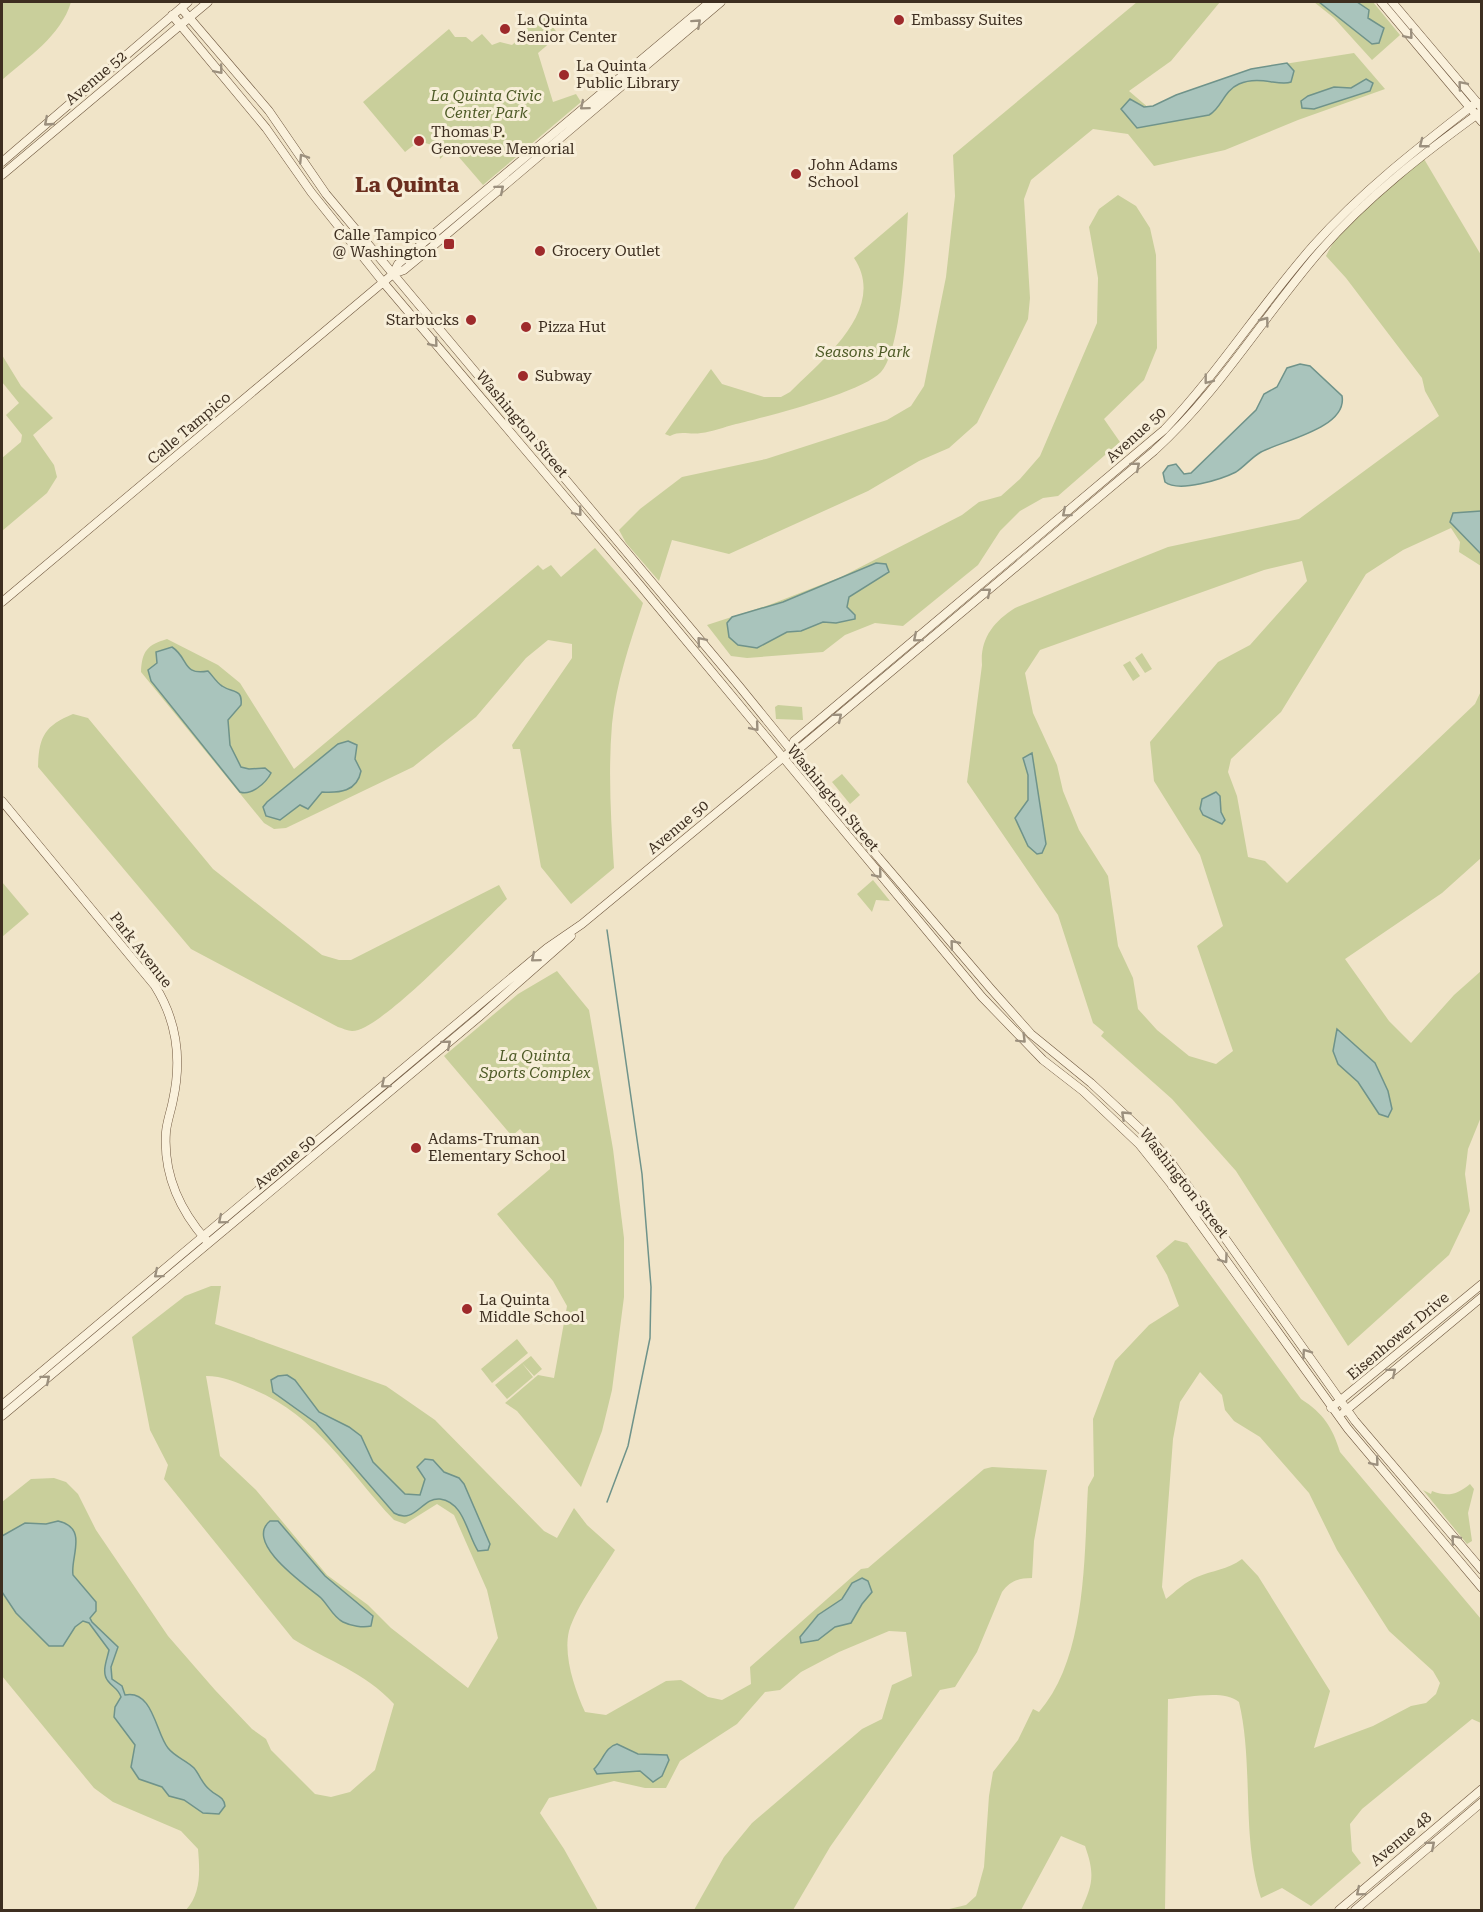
<svg xmlns="http://www.w3.org/2000/svg" width="1483" height="1912" viewBox="0 0 1483 1912" font-family="'Roboto Serif',serif">
<rect width="100%" height="100%" fill="#f0e4c8"/>
<path fill="#c9cf9b" fill-rule="evenodd" d="M2,2H71C61,36 28,57 2,80Z
M1137,2H1220L1171,61L1129,91L1150,109L1190,90L1265,67L1354,53L1385,89L1298,120L1225,150L1154,166L1128,134L1093,129L1031,180L1024,199L1030,298L1028,319L977,423L949,448L919,461L868,491L729,554L672,540L659,581L626,543L619,530L640,509L682,477L766,459L887,420L911,406L924,386L946,277L955,196L953,155Z
M1314,2H1373L1400,35L1372,60L1334,18Z
M541,12L559,35L538,53L553,102L576,94L581,102L483,185L458,156L451,157L447,152L440,159L438,147L419,141L405,152L363,102L449,29L455,37H466L472,42L482,34L492,45L500,42L512,45C525,35 529,22 541,12Z
M1424,159L1481,255V566L1459,552L1460,542L1451,528L1403,550L1366,574L1281,712L1231,759L1228,772L1237,796L1248,857L1265,861L1287,883L1475,704L1481,691V858L1442,893L1345,959L1389,1021L1411,1043L1454,995L1481,971V1117L1468,1149L1465,1174L1470,1211L1449,1255L1348,1346L1236,1171L1172,1099L1101,1036L1104,1032L1093,1023L1058,915L967,782L982,665C980,639 993,622 1015,608L1168,547L1299,519L1439,416L1425,391L1422,378L1346,278L1326,256C1340,224 1396,182 1424,159ZM1302,561L1307,581L1250,645L1218,662L1150,742L1154,781L1200,855L1223,926L1197,946L1233,1051L1216,1064L1189,1056L1157,1030L1138,1009L1133,978L1118,946L1108,876L1079,830L1063,791L1057,765L1033,713L1025,673L1040,650L1264,570Z
M1118,195L1136,206L1150,228L1156,255L1157,348L1144,380L1104,419L1120,442L1058,496L1043,498L1020,511L1000,531L978,565L903,626L875,623L845,635L823,652L747,658L731,656L707,625L769,605L841,577L962,515L979,502L1001,496L1020,479L1040,456L1097,323L1098,278L1089,227L1099,209Z
M908,212C906,245 902,349 881,372C863,392 766,417 736,424C724,427 712,432 701,433C689,435 681,430 670,436L665,434L711,369L722,384L764,397H781L790,392C823,359 888,309 854,258Z
M2,355L21,386L53,418L33,435L54,465L57,477L47,493L2,531V458L21,442L22,435L6,415L19,403L2,382Z
M595,548L643,603C630,643 616,683 612,724C608,772 611,820 614,868L571,904L541,867L520,749H513L512,745L572,658V644L548,640L526,658L476,717L413,767L286,828L274,829L264,823L141,672C142,651 147,645 167,639L218,665L240,683L294,769L538,565L543,570L551,565L561,577Z
M1142,653L1152,669L1145,673L1135,658Z
M1130,661L1140,676L1133,681L1123,665Z
M778,705L802,707L803,720L776,719L775,707Z
M73,714L88,718L213,869L322,955L339,960H351L499,885L507,899C482,922 381,1032 352,1031C348,1031 342,1028 338,1027L191,949L38,767C39,737 44,726 73,714Z
M842,774L860,795L850,804L832,782Z
M873,880L890,901L876,900L872,912L857,894Z
M2,882L29,914L2,937Z
M557,971L589,1010L613,1149L624,1238V1297L612,1390L602,1431L581,1487L517,1411L505,1403L538,1375L554,1378L567,1306L553,1281L497,1214L550,1169V1162L520,1129L512,1136L444,1056L518,994Z
M1175,1240L1187,1243L1301,1399C1323,1413 1333,1428 1340,1452L1481,1619V1723L1472,1719L1362,1809L1350,1824L1352,1851L1361,1863L1311,1906L1282,1888L1261,1898C1241,1837 1254,1765 1239,1702C1224,1689 1187,1698 1168,1699L1165,1910H1081C1093,1884 1095,1874 1085,1846L1061,1836L1021,1910H945L966,1905L976,1896L984,1867L989,1796L993,1772L1018,1740L1033,1709L1039,1712C1087,1657 1084,1556 1088,1487L1094,1476L1093,1419L1115,1361L1149,1325L1179,1306L1167,1275L1156,1256ZM1200,1372L1222,1395L1225,1410L1234,1421L1260,1437L1309,1493L1337,1550L1389,1631L1433,1671L1440,1683L1436,1694L1426,1703L1411,1706L1373,1726L1314,1748L1330,1691L1258,1576L1242,1559C1227,1570 1213,1570 1197,1577C1185,1582 1176,1591 1166,1599L1162,1587L1173,1439L1180,1402Z
M211,1286H221L215,1324L386,1386L435,1420L544,1531L557,1538L574,1508L587,1525L615,1550C601,1573 577,1605 569,1631C563,1656 575,1690 585,1712L606,1715L666,1681L681,1680L708,1697L722,1700L751,1684L750,1667L861,1569L868,1568L984,1469L992,1467L1047,1470L1034,1541L1032,1578C1019,1578 1010,1581 1002,1592L977,1652L955,1687L940,1690L830,1847L793,1910H694L724,1857L752,1823L862,1729L882,1719L892,1685L912,1676L906,1632L889,1631L839,1652L801,1672L780,1690L765,1692L737,1724L680,1761L666,1788H645L614,1781L549,1798L540,1813L564,1849L598,1910H186C201,1893 200,1872 198,1849L181,1831L113,1802L94,1788L2,1676V1502L31,1479L54,1478L66,1482L78,1494L96,1530L168,1636L215,1690L252,1729L266,1739L271,1750L315,1794L331,1797L350,1792L375,1770L394,1704C365,1672 328,1661 293,1639L164,1479L168,1465L150,1430L132,1337L185,1296ZM206,1376C223,1376 235,1382 250,1388C316,1414 347,1470 394,1520L405,1524L437,1504L454,1515L487,1590L498,1638L468,1688L391,1628L368,1605L327,1575L256,1490L220,1456Z
M517,1339L528,1353L492,1383L481,1369Z
M531,1356L542,1369L534,1376L522,1363Z
M522,1363L533,1377L507,1399L495,1385Z
M1470,1484L1474,1489L1468,1513L1472,1541L1467,1544L1423,1490L1431,1494L1432,1491C1447,1497 1457,1495 1470,1484Z"/>
<path fill="#a9c4bc" stroke="#6f938a" stroke-width="1.5" d="M1319,2H1357L1369,10L1368,18L1384,28L1379,43L1372,44Z
M1287,63L1294,71L1291,82C1280,87 1260,75 1239,84C1223,91 1222,108 1209,115L1137,128L1121,109L1130,99L1144,107L1153,106L1176,95L1251,69Z
M1366,79L1373,83L1370,91L1314,109L1302,108L1301,101L1308,96L1334,87L1351,88Z
M1300,364L1310,366L1342,396C1348,428 1281,441 1261,452C1252,457 1245,466 1236,472C1222,479 1179,493 1165,482L1163,473L1168,466L1176,464L1184,474L1191,473L1256,410L1264,394L1277,387L1287,368Z
M1481,511H1482L1481,554L1450,522L1453,513Z
M876,563L886,564L889,572L849,597L847,607L855,615V619L836,623L823,622L801,631L787,632L757,648L738,645L729,637L727,623L732,617L783,602Z
M172,647C189,658 182,676 208,671C212,675 217,683 222,686C232,693 243,688 241,705L228,720L230,745L241,767L249,769L265,768L271,773C266,783 251,796 240,792L151,681L148,670L157,663L156,652Z
M348,741L357,745L355,759L361,771C357,792 339,793 322,792L308,809L300,805L280,820L266,816L263,807L267,802L338,744Z
M1032,753L1046,844L1042,853L1037,854L1028,846L1015,818L1028,800V775L1023,758Z
M1216,792L1220,796L1221,812L1225,820L1222,824L1203,815L1200,809L1202,799Z
M1337,1029L1375,1063L1388,1091L1392,1109L1388,1117L1379,1114L1358,1082L1338,1064L1333,1051Z
M287,1375L295,1380L319,1412L349,1427L361,1436L373,1462L405,1494L420,1495L425,1479L417,1467L425,1459L433,1460L444,1472L459,1478L464,1484L490,1544L488,1550L478,1551C467,1534 464,1502 440,1499C422,1497 415,1525 394,1513L316,1423L273,1392L271,1380L278,1376Z
M58,1521C89,1528 70,1557 73,1575L96,1602V1611L90,1618L92,1622L118,1647L111,1667L112,1679L122,1686L125,1695C153,1689 156,1734 168,1748C175,1757 186,1760 194,1768C200,1775 202,1784 210,1790C216,1796 224,1796 225,1806L219,1814L203,1813L184,1800L169,1796L162,1787L139,1779L131,1767L135,1745L114,1717L115,1707L121,1697C118,1688 113,1688 108,1681C101,1672 107,1660 109,1650L89,1623L83,1621L75,1627L63,1646H49L16,1613L2,1592V1536L25,1523L46,1524Z
M270,1521H278L325,1576L373,1616L371,1626C363,1628 351,1626 343,1622C334,1618 328,1605 321,1598C307,1586 243,1543 270,1521Z
M862,1578L868,1581L872,1592L862,1604L851,1623L835,1627L818,1640L801,1643L800,1637L818,1615L842,1599L852,1583Z
M617,1744L638,1754L667,1755L669,1760L662,1776L653,1782L640,1771L597,1774L594,1769C603,1761 605,1747 617,1744Z"/>
<g fill="none" stroke-linecap="round" stroke-linejoin="round">
<path stroke="#6f938a" stroke-width="1.5" d="M607,1502L628,1446L650,1338L651,1287L642,1174L607,930"/>
<defs>
<path id="secondary" d="M1381,2L1482,122
M1392,2L1480,106
M181,8L269,111L326,194L739,686L878,857L991,989L1031,1034L1091,1083L1149,1137L1173,1165L1355,1421L1482,1570
M172,15L266,128L311,192L383,282L639,584L982,997L1043,1060L1083,1091L1139,1144L1171,1184L1348,1429L1482,1588
M2,162L188,2
M2,175L208,2
M393,274L398,264L710,2
M2,602L393,274L404,270L433,246L721,2
M791,751L794,741L1164,430C1219,372 1261,305 1313,246C1362,191 1419,147 1477,102
M2,801L155,986C177,1021 182,1059 173,1100C171,1111 167,1121 166,1132C163,1174 179,1209 206,1240
M1139,1144L1146,1143L1169,1165
M1172,1186L1182,1189L1198,1213L1206,1211
M2,1405L547,948L582,924L791,751L800,748L1154,451C1219,392 1263,317 1320,251C1367,197 1424,153 1482,111
M1331,1408L1482,1284
M1344,1412L1482,1297
M2,1416L479,1017L571,936
M1339,1910L1482,1789
M1355,1910L1482,1802"/>
</defs>
<use href="#secondary" stroke="#6f573f" stroke-width="9"/>
<use href="#secondary" stroke="#faf1dc" stroke-width="8"/>
</g>
<defs><path id="oneway-chevron" d="M-2-3.5L2.5 0L-2 3.5" fill="none" stroke-width="1.6" stroke-linecap="round" stroke-linejoin="round" transform="scale(1.5)"/></defs>
<g stroke="#9c907e">
<use href="#oneway-chevron" transform="translate(697 23) rotate(-42)"/>
<use href="#oneway-chevron" transform="translate(1409 35) rotate(50)"/>
<use href="#oneway-chevron" transform="translate(219 70) rotate(50)"/>
<use href="#oneway-chevron" transform="translate(1462 85) rotate(-130)"/>
<use href="#oneway-chevron" transform="translate(584 106) rotate(140)"/>
<use href="#oneway-chevron" transform="translate(48 122) rotate(139)"/>
<use href="#oneway-chevron" transform="translate(1423 144) rotate(142)"/>
<use href="#oneway-chevron" transform="translate(303 158) rotate(-123)"/>
<use href="#oneway-chevron" transform="translate(500 189) rotate(-40)"/>
<use href="#oneway-chevron" transform="translate(1265 321) rotate(-53)"/>
<use href="#oneway-chevron" transform="translate(434 343) rotate(50)"/>
<use href="#oneway-chevron" transform="translate(1208 380) rotate(128)"/>
<use href="#oneway-chevron" transform="translate(1136 466) rotate(-40)"/>
<use href="#oneway-chevron" transform="translate(578 512) rotate(50)"/>
<use href="#oneway-chevron" transform="translate(1066 513) rotate(140)"/>
<use href="#oneway-chevron" transform="translate(987 592) rotate(-40)"/>
<use href="#oneway-chevron" transform="translate(917 638) rotate(140)"/>
<use href="#oneway-chevron" transform="translate(701 641) rotate(-130)"/>
<use href="#oneway-chevron" transform="translate(838 717) rotate(-40)"/>
<use href="#oneway-chevron" transform="translate(755 727) rotate(50)"/>
<use href="#oneway-chevron" transform="translate(878 874) rotate(50)"/>
<use href="#oneway-chevron" transform="translate(954 944) rotate(-130)"/>
<use href="#oneway-chevron" transform="translate(535 958) rotate(140)"/>
<use href="#oneway-chevron" transform="translate(1022 1039) rotate(45)"/>
<use href="#oneway-chevron" transform="translate(447 1044) rotate(-40)"/>
<use href="#oneway-chevron" transform="translate(385 1084) rotate(140)"/>
<use href="#oneway-chevron" transform="translate(1125 1115) rotate(-137)"/>
<use href="#oneway-chevron" transform="translate(222 1220) rotate(140)"/>
<use href="#oneway-chevron" transform="translate(1224 1259) rotate(54)"/>
<use href="#oneway-chevron" transform="translate(158 1274) rotate(140)"/>
<use href="#oneway-chevron" transform="translate(1306 1353) rotate(-125)"/>
<use href="#oneway-chevron" transform="translate(1392 1372) rotate(-40)"/>
<use href="#oneway-chevron" transform="translate(46 1379) rotate(-40)"/>
<use href="#oneway-chevron" transform="translate(1375 1462) rotate(50)"/>
<use href="#oneway-chevron" transform="translate(1455 1539) rotate(-130)"/>
<use href="#oneway-chevron" transform="translate(1431 1845) rotate(-40)"/>
<use href="#oneway-chevron" transform="translate(1360 1892) rotate(140)"/>
</g>
<g fill="#9e2a2b" stroke="#f7eed8" stroke-width="2">
<circle cx="899" cy="20" r="6"/>
<circle cx="505" cy="29" r="6"/>
<circle cx="564" cy="75" r="6"/>
<circle cx="419" cy="141" r="6"/>
<circle cx="796" cy="174" r="6"/>
<rect x="443" y="238" width="12" height="12" rx="3"/>
<circle cx="540" cy="251" r="6"/>
<circle cx="471" cy="320" r="6"/>
<circle cx="526" cy="327" r="6"/>
<circle cx="523" cy="376" r="6"/>
<circle cx="416" cy="1148" r="6"/>
<circle cx="467" cy="1309" r="6"/>
</g>
<g text-anchor="middle" dominant-baseline="central" stroke-width="6" stroke-linejoin="round" paint-order="stroke">
<g font-size="15" fill="#3d2e20" stroke="#f7eed8" text-anchor="start">
<text x="517" y="20">La Quinta<tspan x="517" dy="17">Senior Center</tspan></text>
<text x="911" y="20">Embassy Suites</text>
<text x="576" y="66">La Quinta<tspan x="576" dy="17">Public Library</tspan></text>
<text x="431" y="132">Thomas P.<tspan x="431" dy="17">Genovese Memorial</tspan></text>
<text x="808" y="165">John Adams<tspan x="808" dy="17">School</tspan></text>
<text x="437" y="235" text-anchor="end">Calle Tampico<tspan x="437" dy="17">@ Washington</tspan></text>
<text x="552" y="251">Grocery Outlet</text>
<text x="459" y="320" text-anchor="end">Starbucks</text>
<text x="538" y="327">Pizza Hut</text>
<text x="535" y="376">Subway</text>
<text x="428" y="1139">Adams-Truman<tspan x="428" dy="17">Elementary School</tspan></text>
<text x="479" y="1300">La Quinta<tspan x="479" dy="17">Middle School</tspan></text>
</g>
<g font-size="15" fill="#3d2e20" stroke="#f7eed8">
<text transform="translate(96 78) rotate(-40)">Avenue 52</text>
<text transform="translate(522 424) rotate(50)">Washington Street</text>
<text transform="translate(189 428) rotate(-40)">Calle Tampico</text>
<text transform="translate(1136 435) rotate(-42)">Avenue 50</text>
<text transform="translate(833 798) rotate(50)">Washington Street</text>
<text transform="translate(678 827) rotate(-40)">Avenue 50</text>
<text transform="translate(141 950) rotate(52)">Park Avenue</text>
<text transform="translate(285 1162) rotate(-40)">Avenue 50</text>
<text transform="translate(1184 1183) rotate(52)">Washington Street</text>
<text transform="translate(1398 1336) rotate(-40)">Eisenhower Drive</text>
<text transform="translate(1401 1839) rotate(-40)">Avenue 48</text>
</g>
<g font-size="15" font-style="italic" fill="#4d5a26" stroke="#f7eed8">
<text x="486" y="96">La Quinta Civic<tspan x="486" dy="17">Center Park</tspan></text>
<text x="863" y="352">Seasons Park</text>
<text x="535" y="1056">La Quinta<tspan x="535" dy="17">Sports Complex</tspan></text>
</g>
<g font-size="21" font-weight="bold" fill="#6b2e1e" stroke="#f7eed8">
<text x="407" y="185">La Quinta</text>
</g>
</g>
<rect width="1483" height="1912" fill="none" stroke="#3d2e20" stroke-width="6"/>
</svg>
